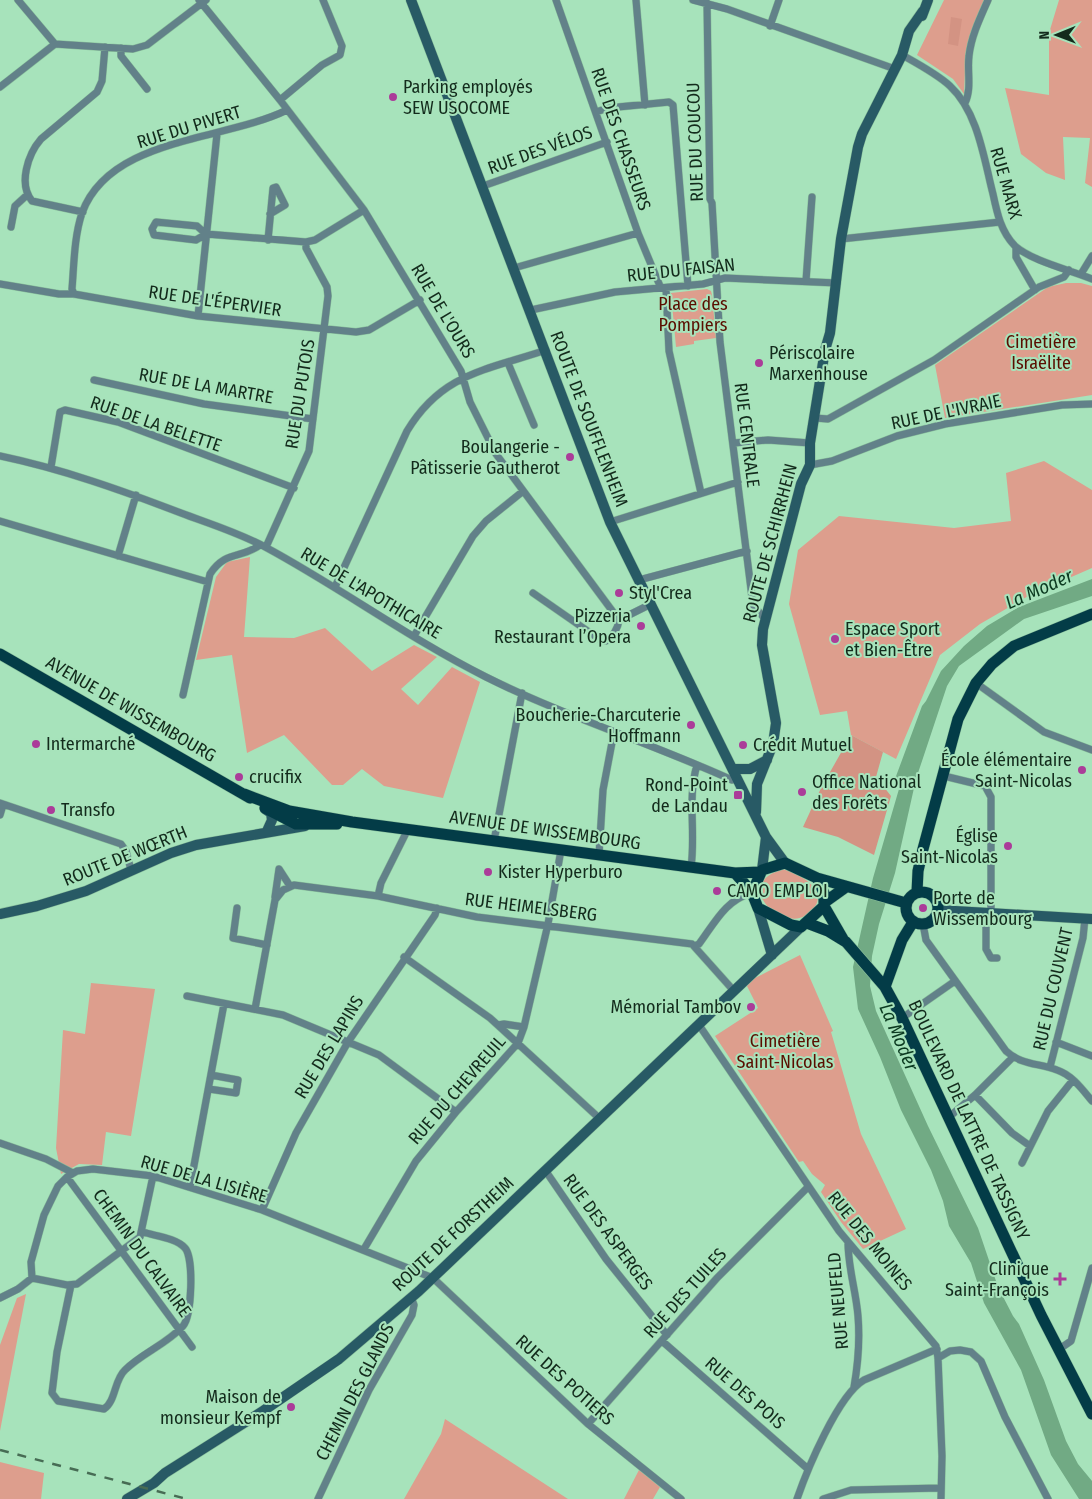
<svg xmlns="http://www.w3.org/2000/svg" width="1092" height="1499" viewBox="0 0 1092 1499" font-family="'Fira Sans Condensed',sans-serif">
<rect width="100%" height="100%" fill="#a7e3bb"/>
<path fill="#dd9e8d" d="M944,0H986L966,51L964,94L953,79L917,55Z
M1059,0H1092V187L1085,183L1090,138L1063,137L1065,180L1046,173L1021,154L1005,88L1049,95V33Z
M1066,283H1081L1092,286V395L945,418L935,365L1048,287Z
M707,289L711,291L712,295L716,338L694,341V344L676,347L671,293Z
M1044,461L1092,490V568L1030,595L980,624L940,655L896,759L851,735L847,711L820,715L789,604L798,550L839,516L954,528L1011,521L1006,473Z
M250,557L244,637L294,638L325,628L372,671L414,645L437,657L401,689L418,705L452,667L480,682L443,798L384,786L362,769L343,785H332L284,735L247,753L232,655L196,660L216,577L227,562Z
M783,869C804,875 835,895 806,915C783,932 730,885 783,869Z
M800,955L833,1031L831,1032L861,1134L906,1229L863,1249L841,1222L821,1192L825,1185L812,1174L803,1161L799,1162L715,1036L758,1008L747,986L753,979Z
M91,983L155,989L131,1136L106,1132L102,1165L79,1164L61,1174L56,1148L63,1030L85,1034Z
M26,1294L0,1431V1345L17,1298Z
M445,1419L568,1499H404L441,1434Z
M0,1462L44,1473L41,1499H0Z
M639,1470L660,1487L653,1499H624Z"/>
<path fill="#d39383" d="M951,17L962,19L958,46L948,44Z
M851,735L883,752L876,777L891,796L874,855L838,837L803,827L821,788Z"/>
<path fill="#71aa84" d="M1092,579V596L1024,619L959,666L947,686L916,779L895,873L879,924L872,956L870,986L876,1011L928,1126L978,1228L998,1287L1013,1316L1019,1324L1044,1380L1066,1441L1078,1464L1092,1481V1499H1079L1051,1455L1021,1370L984,1303L971,1263L949,1226L943,1201L931,1170L901,1110L880,1057L858,1009L853,967L873,878L899,789L895,779L922,706L926,701L941,671L964,646L987,626L1019,607Z"/>
<g fill="none" stroke-linecap="round" stroke-linejoin="round">
<defs>
<path id="street" d="M18,0L55,44
M199,0L280,100L364,210L461,371L470,402L496,454L619,620L651,604
M556,0L638,233L660,286
M636,0L645,105
M693,0L727,9L895,69
M707,3L710,199L712,203L720,342L752,597L754,606L765,619
M770,26L779,0
M55,44L133,49L147,45L206,0
M121,48V56L147,89
M902,55C918,64 937,74 950,86C978,112 984,159 993,194C997,213 1001,232 1015,246C1032,261 1070,270 1092,279
M0,87L55,44
M280,100L322,65L340,55L342,46L323,0
M965,103C972,89 967,71 969,56C971,37 980,18 988,0
M596,112L608,108L669,102L673,105L688,286
M483,186L607,142
M83,212L32,201C18,184 28,154 41,139L97,92L102,81L105,47
M156,222L197,226L206,234L196,240L154,235L152,229Z
M11,227L15,206L27,195
M206,234L306,242L315,240L364,210
M841,239L1000,222
M268,240L273,188L276,187L285,205L270,214
M1016,247V257L1035,290
M514,268L638,233
M1081,274L1092,256
M806,281L812,197
M0,284L59,294H74L198,316L356,332L369,330L420,300
M666,288L669,351L701,493
M74,294L72,289C74,265 74,237 82,213C110,137 224,141 287,110
M531,310L615,292L703,284L725,278L837,283
M198,316L217,134
M508,363L534,425
M94,380L204,404L313,419
M815,418L828,419L934,360L1039,287L1064,277L1069,270
M734,443L768,440L810,443
M0,456C62,469 121,490 181,513C210,524 240,533 267,548C341,588 410,639 486,677C566,717 651,743 732,780L738,779
M810,465L832,461L897,436L945,424L1062,405L1092,404
M51,467L60,412L65,410L118,422L294,488
M0,521L208,582
M610,522L738,482
M266,547L309,451L328,296L327,287L306,248V242
M118,556L136,495
M639,580L747,551
M335,587L407,431C442,373 487,370 546,350
M533,593L602,641H606C613,636 618,628 619,620
M414,636L473,536L486,521L522,492
M976,683L1044,732L1092,750
M183,695L210,574C226,550 241,559 260,545
M944,776L985,786L991,797V913
M0,803L121,844L126,851L131,870
M0,815L3,805
M408,829L381,883L378,896L477,917L692,944L734,991
M494,841L522,693
M599,855L603,790L614,732
M691,867C696,833 687,798 697,765
M275,897L279,869L290,886
M237,908L233,938L267,945
M986,912V949L991,958H997
M923,924L926,940L1006,1051C1021,1065 1039,1063 1057,1070C1072,1075 1082,1089 1092,1101
M695,946L699,944C714,924 726,899 752,893
M404,957L490,1018L599,1118
M187,996L283,1015L379,1055L456,1112
M255,1009L275,900L283,890L294,885L378,896
M902,1018L955,981
M498,1025L504,1024L524,1027
M699,1025L839,1231L936,1346L938,1358L942,1456L941,1499
M1056,1042L1092,1056
M1050,1067L1083,938L1085,918
M209,1089L236,1093L238,1080L211,1075
M975,1095L1012,1133L1030,1146
M949,1117L975,1095L1013,1057
M0,1143L46,1159L73,1173
M1022,1163L1048,1111L1073,1080
M545,1170L606,1259L667,1335
M67,1177L192,1347
M190,1187L224,1004
M262,1210L296,1133L348,1042L435,915L437,908
M848,1242C848,1268 856,1291 858,1316C860,1340 858,1364 854,1387
M364,1249L416,1161L456,1112L518,1043L524,1027L548,924L561,850
M32,1278L31,1262L44,1215L58,1186L67,1177L77,1171L93,1169L153,1176L262,1210L433,1278L588,1424L681,1499
M71,1285L57,1352L52,1393L58,1401L104,1409C116,1401 114,1380 125,1370C142,1353 167,1344 183,1326C192,1316 194,1258 185,1248C176,1238 155,1236 143,1232
M0,1298L18,1289L32,1278L67,1285L77,1284L140,1237L153,1176
M662,1341L808,1469
M1058,1350L1071,1341L1092,1268
M938,1358L950,1351L960,1350L971,1352L981,1361L1005,1417L1048,1499
M588,1424L717,1278L808,1187
M318,1499L369,1390L412,1315L414,1305L411,1297
M797,1499C807,1470 838,1395 864,1380L937,1349
M823,1499L851,1490L940,1488"/>
<path id="secondary" d="M411,0L610,522L766,837L785,863
M922,16L928,0
M733,769H750L767,760
M265,809L271,813L272,820L267,831
M756,812L757,784L773,744L776,723L762,645L763,629L801,484L810,465V443L825,350L830,333L841,239L858,147L862,134L902,55L909,31L923,11
M762,870L766,837
M758,908L772,955
M938,910L1092,919
M0,914L37,906L86,891L171,853L196,845L305,826
M127,1499L154,1483L165,1473L263,1411L339,1359L419,1291L801,927"/>
<path id="primary" d="M0,654L250,798
M244,794L289,811L352,822L735,873L760,872
M265,808L296,824H337
M735,873L752,892
M817,878L824,893V906L801,927L791,925L758,908L752,893L762,870L785,863L817,878L906,903
M906 908a16 16 0 1 1 32 0a16 16 0 1 1-32 0Z
M917,892L918,871L923,849L958,719L976,683L992,664L1014,646L1092,614
M825,902L846,887
M824,906L843,939
M807,923L828,931L846,942L885,987L902,1018L1041,1315L1092,1414
M885,987L902,940L913,922"/>
</defs>
<use href="#street" stroke="#89be9b" stroke-width="8"/>
<use href="#secondary" stroke="#89be9b" stroke-width="11"/>
<use href="#primary" stroke="#89be9b" stroke-width="12"/>
<use href="#street" stroke="#628189" stroke-width="7"/>
<use href="#secondary" stroke="#285a65" stroke-width="10"/>
<use href="#primary" stroke="#033c47" stroke-width="11"/>
<path stroke="#476c54" stroke-width="2.5" stroke-dasharray="9 9" stroke-linecap="butt" d="M0,1450L187,1499"/>
</g>
<g fill="#ab3c99" stroke="#a7e3bb" stroke-width="2">
<circle cx="393" cy="97" r="5"/>
<circle cx="759" cy="363" r="5"/>
<circle cx="570" cy="457" r="5"/>
<circle cx="619" cy="593" r="5"/>
<circle cx="641" cy="626" r="5"/>
<circle cx="835" cy="639" r="5"/>
<circle cx="691" cy="725" r="5"/>
<circle cx="36" cy="744" r="5"/>
<circle cx="743" cy="745" r="5"/>
<circle cx="1082" cy="770" r="5"/>
<circle cx="239" cy="777" r="5"/>
<circle cx="802" cy="792" r="5"/>
<rect x="733" y="790" width="10" height="10" rx="2.5"/>
<circle cx="51" cy="810" r="5"/>
<circle cx="1008" cy="846" r="5"/>
<circle cx="488" cy="872" r="5"/>
<circle cx="717" cy="891" r="5"/>
<circle cx="923" cy="908" r="5"/>
<circle cx="751" cy="1007" r="5"/>
<path d="M1057.5 1271.5h5v5h5v5h-5v5h-5v-5h-5v-5h5z"/>
<circle cx="291" cy="1407" r="5"/>
</g>
<g text-anchor="middle" dominant-baseline="central" stroke-width="4" stroke-linejoin="round" paint-order="stroke">
<g font-size="18" fill="#132b1c" stroke="#a7e3bb" text-anchor="start">
<text x="403" y="87">Parking employés<tspan x="403" dy="21">SEW USOCOME</tspan></text>
<text x="769" y="353">Périscolaire<tspan x="769" dy="21">Marxenhouse</tspan></text>
<text x="560" y="447" text-anchor="end">Boulangerie -<tspan x="560" dy="21">Pâtisserie Gautherot</tspan></text>
<text x="629" y="593">Styl'Crea</text>
<text x="631" y="616" text-anchor="end">Pizzeria<tspan x="631" dy="21">Restaurant l’Opera</tspan></text>
<text x="845" y="629">Espace Sport<tspan x="845" dy="21">et Bien-Être</tspan></text>
<text x="681" y="715" text-anchor="end">Boucherie-Charcuterie<tspan x="681" dy="21">Hoffmann</tspan></text>
<text x="46" y="744">Intermarché</text>
<text x="753" y="745">Crédit Mutuel</text>
<text x="1072" y="760" text-anchor="end">École élémentaire<tspan x="1072" dy="21">Saint-Nicolas</tspan></text>
<text x="249" y="777">crucifix</text>
<text x="812" y="782">Office National<tspan x="812" dy="21">des Forêts</tspan></text>
<text x="728" y="785" text-anchor="end">Rond-Point<tspan x="728" dy="21">de Landau</tspan></text>
<text x="61" y="810">Transfo</text>
<text x="998" y="836" text-anchor="end">Église<tspan x="998" dy="21">Saint-Nicolas</tspan></text>
<text x="498" y="872">Kister Hyperburo</text>
<text x="727" y="891">CAMO EMPLOI</text>
<text x="933" y="898">Porte de<tspan x="933" dy="21">Wissembourg</tspan></text>
<text x="741" y="1007" text-anchor="end">Mémorial Tambov</text>
<text x="1049" y="1269" text-anchor="end">Clinique<tspan x="1049" dy="21">Saint-François</tspan></text>
<text x="281" y="1397" text-anchor="end">Maison de<tspan x="281" dy="21">monsieur Kempf</tspan></text>
</g>
<g font-size="18" fill="#132b1c" stroke="#a7e3bb">
<text transform="translate(189 127) rotate(-17)">RUE DU PIVERT</text>
<text transform="translate(621 139) rotate(71)">RUE DES CHASSEURS</text>
<text transform="translate(695 142) rotate(-92)">RUE DU COUCOU</text>
<text transform="translate(540 150) rotate(-20)">RUE DES VÉLOS</text>
<text transform="translate(1006 183) rotate(74)">RUE MARX</text>
<text transform="translate(681 270) rotate(-6)">RUE DU FAISAN</text>
<text transform="translate(215 301) rotate(8)">RUE DE L'ÉPERVIER</text>
<text transform="translate(443 311) rotate(59)">RUE DE L'OURS</text>
<text transform="translate(206 386) rotate(10)">RUE DE LA MARTRE</text>
<text transform="translate(300 394) rotate(-81)">RUE DU PUTOIS</text>
<text transform="translate(946 412) rotate(-12)">RUE DE L'IVRAIE</text>
<text transform="translate(589 419) rotate(69)">ROUTE DE SOUFFLENHEIM</text>
<text transform="translate(156 424) rotate(19)">RUE DE LA BELETTE</text>
<text transform="translate(747 435) rotate(83)">RUE CENTRALE</text>
<text transform="translate(770 543) rotate(-75)">ROUTE DE SCHIRRHEIN</text>
<text transform="translate(371 593) rotate(31)">RUE DE L'APOTHICAIRE</text>
<text transform="translate(131 709) rotate(30)">AVENUE DE WISSEMBOURG</text>
<text transform="translate(545 830) rotate(8)">AVENUE DE WISSEMBOURG</text>
<text transform="translate(125 856) rotate(-22)">ROUTE DE WŒRTH</text>
<text transform="translate(531 907) rotate(7)">RUE HEIMELSBERG</text>
<text transform="translate(1053 989) rotate(-77)">RUE DU COUVENT</text>
<text transform="translate(329 1047) rotate(-59)">RUE DES LAPINS</text>
<text transform="translate(457 1090) rotate(-49)">RUE DU CHEVREUIL</text>
<text transform="translate(969 1120) rotate(65)">BOULEVARD DE LATTRE DE TASSIGNY</text>
<text transform="translate(204 1179) rotate(16)">RUE DE LA LISIÈRE</text>
<text transform="translate(608 1232) rotate(54)">RUE DES ASPERGES</text>
<text transform="translate(453 1234) rotate(-43)">ROUTE DE FORSTHEIM</text>
<text transform="translate(870 1241) rotate(51)">RUE DES MOINES</text>
<text transform="translate(142 1253) rotate(54)">CHEMIN DU CALVAIRE</text>
<text transform="translate(685 1293) rotate(-48)">RUE DES TUILES</text>
<text transform="translate(838 1301) rotate(-95)">RUE NEUFELD</text>
<text transform="translate(565 1380) rotate(42)">RUE DES POTIERS</text>
<text transform="translate(355 1392) rotate(-63)">CHEMIN DES GLANDS</text>
<text transform="translate(745 1393) rotate(41)">RUE DES POIS</text>
</g>
<g font-size="18" fill="#5a0e00" stroke="#a7e3bb">
<text x="693" y="304">Place des<tspan x="693" dy="21">Pompiers</tspan></text>
<text x="1041" y="342">Cimetière<tspan x="1041" dy="21">Israëlite</tspan></text>
<text x="785" y="1041">Cimetière<tspan x="785" dy="21">Saint-Nicolas</tspan></text>
</g>
<g font-size="19" font-style="italic" fill="#0b3a20" stroke="#a7e3bb">
<text transform="translate(1039 589) rotate(-24)">La Moder</text>
<text transform="translate(899 1037) rotate(67)">La Moder</text>
</g>
</g>
<g transform="translate(1057 35) rotate(269)" stroke="#a7e3bb" stroke-width="4" paint-order="stroke">
<path d="M0-4L9 19L0 12L-9 19Z" fill="#132b1c"/>
<text y="-8" font-size="14" font-weight="bold" text-anchor="middle" fill="#132b1c">N</text>
</g>
</svg>
